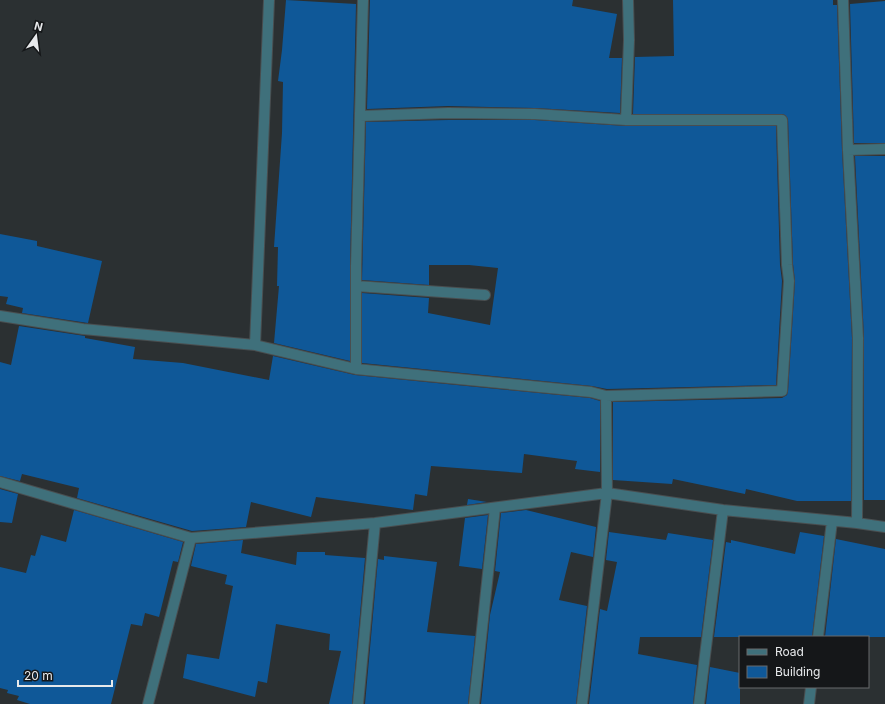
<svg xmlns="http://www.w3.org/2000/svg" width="885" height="704" viewBox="0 0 885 704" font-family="Inter,sans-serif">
<rect width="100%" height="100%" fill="#2b3032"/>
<path fill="#0f5898" d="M286,0L356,4L350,266V361L274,343L279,286H277L278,247H274L282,133L283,82L278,81L282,50Z
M370,0H573L572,6L617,14L609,58H622L620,113L535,108L448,106L367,109Z
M673,0H833V5H837L842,150L852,338L851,501H797L746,489L745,494L673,479L672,484L613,480V402L782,398L787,395L788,391L795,281L793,264L788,119L785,115L782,114H633L635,57L674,56Z
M885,1V143H854L850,4Z
M448,120H535L626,126H776L780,265L782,281L776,385L607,389L592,386L362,363V293L429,298L428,313L490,325L498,268L469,265H429V285L362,280L366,122Z
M855,156H885V500H864V338Z
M0,234L37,241V246L102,261L88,323L22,313L23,308L6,304L8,297L0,296Z
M19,326L85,336V338L135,347L133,359L183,363L269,380L273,356L355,375L590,398L600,401V472L575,469L577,461L524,454L522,473L431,466L427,496L415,494L413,510L316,497L311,517L251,502L246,527L192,531L77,498L79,488L22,474L20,481L0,476V362L11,365Z
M0,489L18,494L12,523L0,522Z
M468,499L487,502L467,505Z
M74,510L183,542L178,562L173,561L159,617L145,613L142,626L131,624L111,704H30L17,700L19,696L7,693L8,690L0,688V567L26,573L31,555L35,556L41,535L66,542Z
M526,510L596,527L593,557L571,552L559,600L587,606L576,704H481L490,615L500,572L495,571L501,513Z
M488,515L482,569L459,566L465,518Z
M609,532L666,540L668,533L713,540L701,637H640L638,654L697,665L693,704H589L600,609L607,611L617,562L606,560Z
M800,532L824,536L812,637H714L726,542L731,543V540L795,554Z
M836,539L885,549V637H825Z
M243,540L241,553L296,565L297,552H325V555L365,558L352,704H329L341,651L329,650L330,634L276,624L267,683L258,681L255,697L183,678L187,654L219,659L233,586L225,584L227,575L191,566L196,544Z
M384,556L437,562L427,632L475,636L468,704H365L378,559L384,560Z
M710,667L740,673V704H706Z"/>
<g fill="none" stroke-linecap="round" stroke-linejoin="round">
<defs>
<path id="minor" d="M843,0L848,150L858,338L857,523
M626,120L629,40L628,0
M848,150L885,149
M356,286L485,295
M0,316L83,329L255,345L356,369L591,392L606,396L782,391L789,281L787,265L782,120H626L535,114L448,113L360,116
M255,345L269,0
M356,369V266L363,0
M0,482L191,538L375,523L607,493L723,510L857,523L885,527
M818,637L832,521
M148,704L191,538
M358,704L375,523
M474,704L495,508
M582,704L607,493L606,396
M699,704L723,510
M809,704L811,687"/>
</defs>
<use href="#minor" stroke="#494e50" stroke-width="12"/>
<use href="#minor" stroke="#3f707b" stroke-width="10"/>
</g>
<rect x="739" y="636" width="130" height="52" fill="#151719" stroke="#696b6d"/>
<rect x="747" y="649" width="20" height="6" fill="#3f707b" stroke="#696b6d"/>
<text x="775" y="656" font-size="12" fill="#e7e9eb">Road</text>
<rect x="747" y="666" width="20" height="12" fill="#0f5898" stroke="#696b6d"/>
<text x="775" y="676" font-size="12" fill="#e7e9eb">Building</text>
<g transform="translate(36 36) rotate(14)" stroke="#151719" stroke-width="3" paint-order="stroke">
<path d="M0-3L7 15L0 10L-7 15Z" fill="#e7e9eb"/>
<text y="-6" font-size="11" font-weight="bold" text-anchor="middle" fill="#e7e9eb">N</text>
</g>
<path d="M18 680v6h94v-6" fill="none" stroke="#e7e9eb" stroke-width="2"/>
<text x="24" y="680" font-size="12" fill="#e7e9eb" stroke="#151719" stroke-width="3" paint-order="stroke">20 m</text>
</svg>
